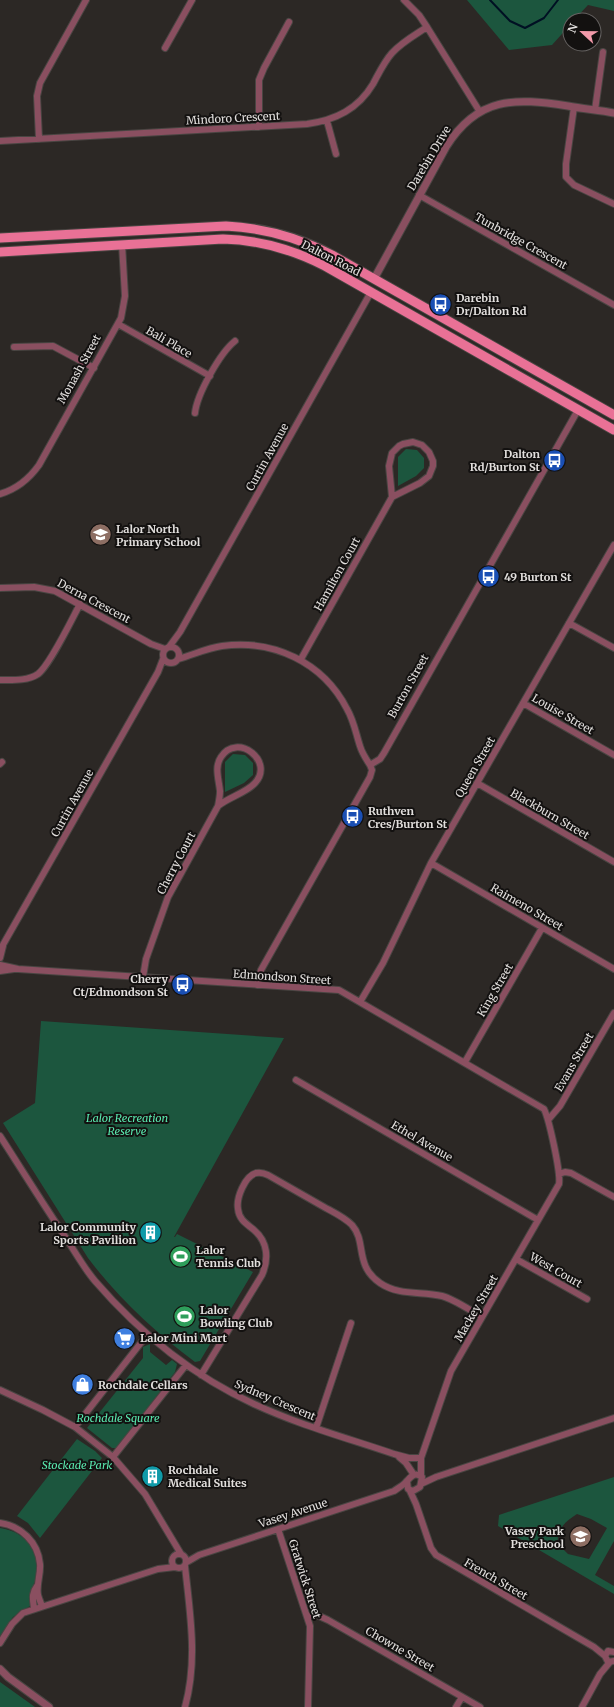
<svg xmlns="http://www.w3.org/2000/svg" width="614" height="1707" viewBox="0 0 614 1707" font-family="Merriweather,serif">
<rect width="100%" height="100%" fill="#2c2825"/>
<path fill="#1c563e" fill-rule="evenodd" d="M467,0H614V11L588,5L574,20H570V25L552,45L509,50Z
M406,449L417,450L424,458V468L416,476L398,486V457Z
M233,754L245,755L253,763V775L244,783L225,792V762Z
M41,1021L284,1038L174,1237H175L177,1234L253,1272L200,1361L195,1362C155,1332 118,1298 88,1258L3,1123L35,1103Z
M150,1344V1352L166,1365L172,1360L177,1364L175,1372L117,1448H112L87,1428L143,1358V1347Z
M77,1439L95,1451L102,1458L40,1538L28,1523L17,1516Z
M614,1477V1541L595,1575L614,1586V1594L498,1526L499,1515ZM577,1514L591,1519L607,1528L589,1559L568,1554L558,1544C556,1529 566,1521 577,1514Z
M0,1528C22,1531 38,1547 38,1570C38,1578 32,1585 31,1593C30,1598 31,1602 30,1606L13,1617L0,1636Z
M0,1682L35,1707H0Z"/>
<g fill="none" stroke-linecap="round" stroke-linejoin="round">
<path stroke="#001023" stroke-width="2" d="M490,0L510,21L525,28L544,18L558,0"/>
<defs>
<path id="minor" d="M404,0L419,15L427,27L480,112
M165,48L192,0
M574,107L566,164V177L574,185L614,204
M595,110L603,52
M327,121L336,154
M259,127V80L264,68L289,22
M39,139L37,96L40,83L86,0
M0,141L307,124C336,120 358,109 373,84C379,73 384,62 392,53C402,42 415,35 427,27
M419,195L614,305
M118,324L210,376
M14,347L53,346L94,368
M195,413C197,394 220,353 235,341
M0,494C17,489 29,479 39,465L121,318L125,296L122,244
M0,588L34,587L55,591L151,644L165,649
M569,623L614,648
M163 655a8 8 0 1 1 16 0a8 8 0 1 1-16 0Z
M169,647L180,632L371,292
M178,659C193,655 207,648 222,646C273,639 323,662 347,709C354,721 356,734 360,746C362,753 366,759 370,765
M301,659L392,497L389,466L392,453L399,446L403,444L413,442L422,445L429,452L433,461V466L429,476L420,483L392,497
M1,680C12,680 28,681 38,674C50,665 72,619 80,604
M523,703L614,755
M0,764L2,762
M477,783L614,862
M431,863L614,969
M0,950L158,672L163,659
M0,958L3,946
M0,965L18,969L339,990L544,1109C549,1119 561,1173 559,1184L451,1371L421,1458V1476
M0,971L14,969
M143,977L146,959L168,897L218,806C219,801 220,796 220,791C219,780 214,767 221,757C237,732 275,761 255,783C246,793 229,797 218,806
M257,985L261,970L370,777L372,770L370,765L380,759L384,753L578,410
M360,1002L383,963L431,863L614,545
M465,1062L542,928
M296,1080L538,1220
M548,1120L560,1106L614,1013
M0,1136C22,1170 43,1204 66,1238C75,1252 84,1268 95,1281C139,1332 191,1375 254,1404C299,1425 347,1438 394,1454L409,1458H421
M559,1174L565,1172L571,1173L614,1197
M516,1259L587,1299
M201,1375L262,1275C269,1259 268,1242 254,1230C247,1224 239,1220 238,1209C236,1198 245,1176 256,1173C261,1172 264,1173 268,1175C287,1186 305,1196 324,1207C333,1212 344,1217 352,1225C367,1242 354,1265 380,1283C399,1296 421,1291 442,1296C454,1299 471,1311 482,1317
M0,1390L43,1410L75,1427L113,1457L145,1494L181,1554
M75,1427L147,1335
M316,1428L351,1323
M113,1457L186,1365
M399,1457L406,1463L412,1472
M421,1484L436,1477L614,1418
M410,1491L416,1504L431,1548L436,1555L594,1647L605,1656
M0,1523C21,1526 38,1542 40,1564C41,1574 36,1585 38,1595C39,1599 41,1603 42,1606
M278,1529L310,1626L308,1707
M172 1561a7 7 0 1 1 14 0a7 7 0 1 1-14 0Z
M187,1562L199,1555L394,1491C398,1488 402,1486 405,1483C411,1477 414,1471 422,1477L420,1487L413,1491L408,1489L407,1481
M185,1566C190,1614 198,1660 185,1707
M34,1609C33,1599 31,1594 37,1586
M307,1616L317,1615L328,1620L480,1707
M0,1643L12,1624L23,1613L158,1569L175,1567
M614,1652L608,1651L605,1656L608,1662L614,1661
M456,1707L462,1697
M582,1707L600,1674L610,1662"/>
<path id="tertiary" d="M374,279L446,147C478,96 515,98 568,106C583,109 599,110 614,113
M0,1669L8,1677L49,1707"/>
<path id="primary" d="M0,238L226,226C264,228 298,237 332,255L614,415
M0,252L223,239C260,240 292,249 325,266L614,430"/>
</defs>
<use href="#minor" stroke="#494542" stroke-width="8"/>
<use href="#tertiary" stroke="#494542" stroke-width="9"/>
<use href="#primary" stroke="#494542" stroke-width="11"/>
<use href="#minor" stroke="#8a4f60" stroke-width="6"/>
<use href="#tertiary" stroke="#8a4f60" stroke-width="7"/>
<use href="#primary" stroke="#e97196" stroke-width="9"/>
</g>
<defs>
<symbol id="bus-disc" viewBox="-11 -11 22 22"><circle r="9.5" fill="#1a4fb4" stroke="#131110"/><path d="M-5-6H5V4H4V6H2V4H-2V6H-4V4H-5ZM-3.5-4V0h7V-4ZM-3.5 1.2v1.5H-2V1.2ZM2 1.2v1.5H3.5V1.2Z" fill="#fff"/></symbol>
<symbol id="school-disc" viewBox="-11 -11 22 22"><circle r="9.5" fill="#8d6e63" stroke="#131110"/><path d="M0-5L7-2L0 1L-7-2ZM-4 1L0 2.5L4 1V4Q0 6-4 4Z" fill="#fff"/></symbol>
<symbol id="building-disc" viewBox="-11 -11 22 22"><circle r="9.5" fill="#0f9aa8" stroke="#131110"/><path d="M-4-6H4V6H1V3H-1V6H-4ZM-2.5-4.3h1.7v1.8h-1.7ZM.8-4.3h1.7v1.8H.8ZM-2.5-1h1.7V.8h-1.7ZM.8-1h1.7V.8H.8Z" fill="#fff"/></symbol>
<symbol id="stadium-disc" viewBox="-11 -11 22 22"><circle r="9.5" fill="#2e9e5b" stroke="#131110"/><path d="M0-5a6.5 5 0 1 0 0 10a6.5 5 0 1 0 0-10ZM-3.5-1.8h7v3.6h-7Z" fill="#fff"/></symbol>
<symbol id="supermarket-disc" viewBox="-11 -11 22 22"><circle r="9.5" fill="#3f7fe0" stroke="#131110"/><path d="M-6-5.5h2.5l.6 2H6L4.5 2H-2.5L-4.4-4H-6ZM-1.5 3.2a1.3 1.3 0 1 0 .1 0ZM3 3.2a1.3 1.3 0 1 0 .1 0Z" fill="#fff"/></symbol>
<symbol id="shop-disc" viewBox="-11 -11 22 22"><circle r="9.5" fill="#3f7fe0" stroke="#131110"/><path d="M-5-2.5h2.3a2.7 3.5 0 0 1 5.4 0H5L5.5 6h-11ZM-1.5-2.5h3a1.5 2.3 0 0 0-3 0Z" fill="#fff"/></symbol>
</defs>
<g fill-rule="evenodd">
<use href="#bus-disc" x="428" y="292" width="25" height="25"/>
<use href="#bus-disc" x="542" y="448" width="25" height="25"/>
<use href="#school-disc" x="88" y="522" width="25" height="25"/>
<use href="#bus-disc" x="476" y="564" width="25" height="25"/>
<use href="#bus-disc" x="340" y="804" width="25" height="25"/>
<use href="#bus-disc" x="170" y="972" width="25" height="25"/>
<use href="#building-disc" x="138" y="1220" width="25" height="25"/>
<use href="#stadium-disc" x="168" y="1244" width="25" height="25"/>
<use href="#stadium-disc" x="172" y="1304" width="25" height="25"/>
<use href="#supermarket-disc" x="112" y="1326" width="25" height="25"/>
<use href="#shop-disc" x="70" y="1372" width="25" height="25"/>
<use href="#building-disc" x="140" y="1464" width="25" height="25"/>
<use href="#school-disc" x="568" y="1524" width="25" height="25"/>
</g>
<g text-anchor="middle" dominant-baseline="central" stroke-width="4" stroke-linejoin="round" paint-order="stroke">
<g font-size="11" fill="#e2dfdd" stroke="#131110">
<text transform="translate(233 118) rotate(-3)">Mindoro Crescent</text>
<text transform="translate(429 158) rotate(-59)">Darebin Drive</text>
<text transform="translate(521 241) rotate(29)">Tunbridge Crescent</text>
<text transform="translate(331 258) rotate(27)">Dalton Road</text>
<text transform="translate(169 342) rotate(30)">Bali Place</text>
<text transform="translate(79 369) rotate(-61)">Monash Street</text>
<text transform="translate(267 457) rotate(-61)">Curtin Avenue</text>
<text transform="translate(337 574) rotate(-61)">Hamilton Court</text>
<text transform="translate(94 601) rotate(28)">Derna Crescent</text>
<text transform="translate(408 686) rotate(-61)">Burton Street</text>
<text transform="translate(563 714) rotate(30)">Louise Street</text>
<text transform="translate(475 767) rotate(-60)">Queen Street</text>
<text transform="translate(72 803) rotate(-61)">Curtin Avenue</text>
<text transform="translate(550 814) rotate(30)">Blackburn Street</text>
<text transform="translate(176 863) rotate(-62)">Cherry Court</text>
<text transform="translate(527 907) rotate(30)">Raimeno Street</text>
<text transform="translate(282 977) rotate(4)">Edmondson Street</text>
<text transform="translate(495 990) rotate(-60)">King Street</text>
<text transform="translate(574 1062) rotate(-60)">Evans Street</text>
<text transform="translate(422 1141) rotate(30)">Ethel Avenue</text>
<text transform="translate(556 1270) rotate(30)">West Court</text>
<text transform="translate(476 1308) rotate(-60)">Mackey Street</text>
<text transform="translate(275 1400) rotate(23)">Sydney Crescent</text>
<text transform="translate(293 1513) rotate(-18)">Vasey Avenue</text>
<text transform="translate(305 1579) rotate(72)">Gratwick Street</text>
<text transform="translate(496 1579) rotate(30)">French Street</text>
<text transform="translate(400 1649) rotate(30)">Chowne Street</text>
</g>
<g font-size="11" font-weight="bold" fill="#e2dfdd" stroke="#131110" text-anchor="start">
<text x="456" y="298">Darebin<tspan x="456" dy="13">Dr/Dalton Rd</tspan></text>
<text x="540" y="454" text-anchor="end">Dalton<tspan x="540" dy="13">Rd/Burton St</tspan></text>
<text x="116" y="529">Lalor North<tspan x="116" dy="13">Primary School</tspan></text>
<text x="504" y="577">49 Burton St</text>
<text x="368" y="811">Ruthven<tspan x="368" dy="13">Cres/Burton St</tspan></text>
<text x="168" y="979" text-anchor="end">Cherry<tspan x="168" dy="13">Ct/Edmondson St</tspan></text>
<text x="136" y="1227" text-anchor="end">Lalor Community<tspan x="136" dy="13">Sports Pavilion</tspan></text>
<text x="196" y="1250">Lalor<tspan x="196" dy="13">Tennis Club</tspan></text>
<text x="200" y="1310">Lalor<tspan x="200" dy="13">Bowling Club</tspan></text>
<text x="140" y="1338">Lalor Mini Mart</text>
<text x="98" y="1385">Rochdale Cellars</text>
<text x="168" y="1470">Rochdale<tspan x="168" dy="13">Medical Suites</tspan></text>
<text x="564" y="1531" text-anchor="end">Vasey Park<tspan x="564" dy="13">Preschool</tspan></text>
</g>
<g font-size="11" font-style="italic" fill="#5aeab0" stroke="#131110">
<text x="127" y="1118">Lalor Recreation<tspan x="127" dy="13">Reserve</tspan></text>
<text x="118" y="1418">Rochdale Square</text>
<text x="77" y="1465">Stockade Park</text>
</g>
</g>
<g transform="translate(582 32) rotate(292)"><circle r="19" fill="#131110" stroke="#666362"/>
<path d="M0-3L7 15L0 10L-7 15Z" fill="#f39aaa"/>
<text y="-6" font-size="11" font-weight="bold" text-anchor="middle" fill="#e2dfdd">N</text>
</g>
</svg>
